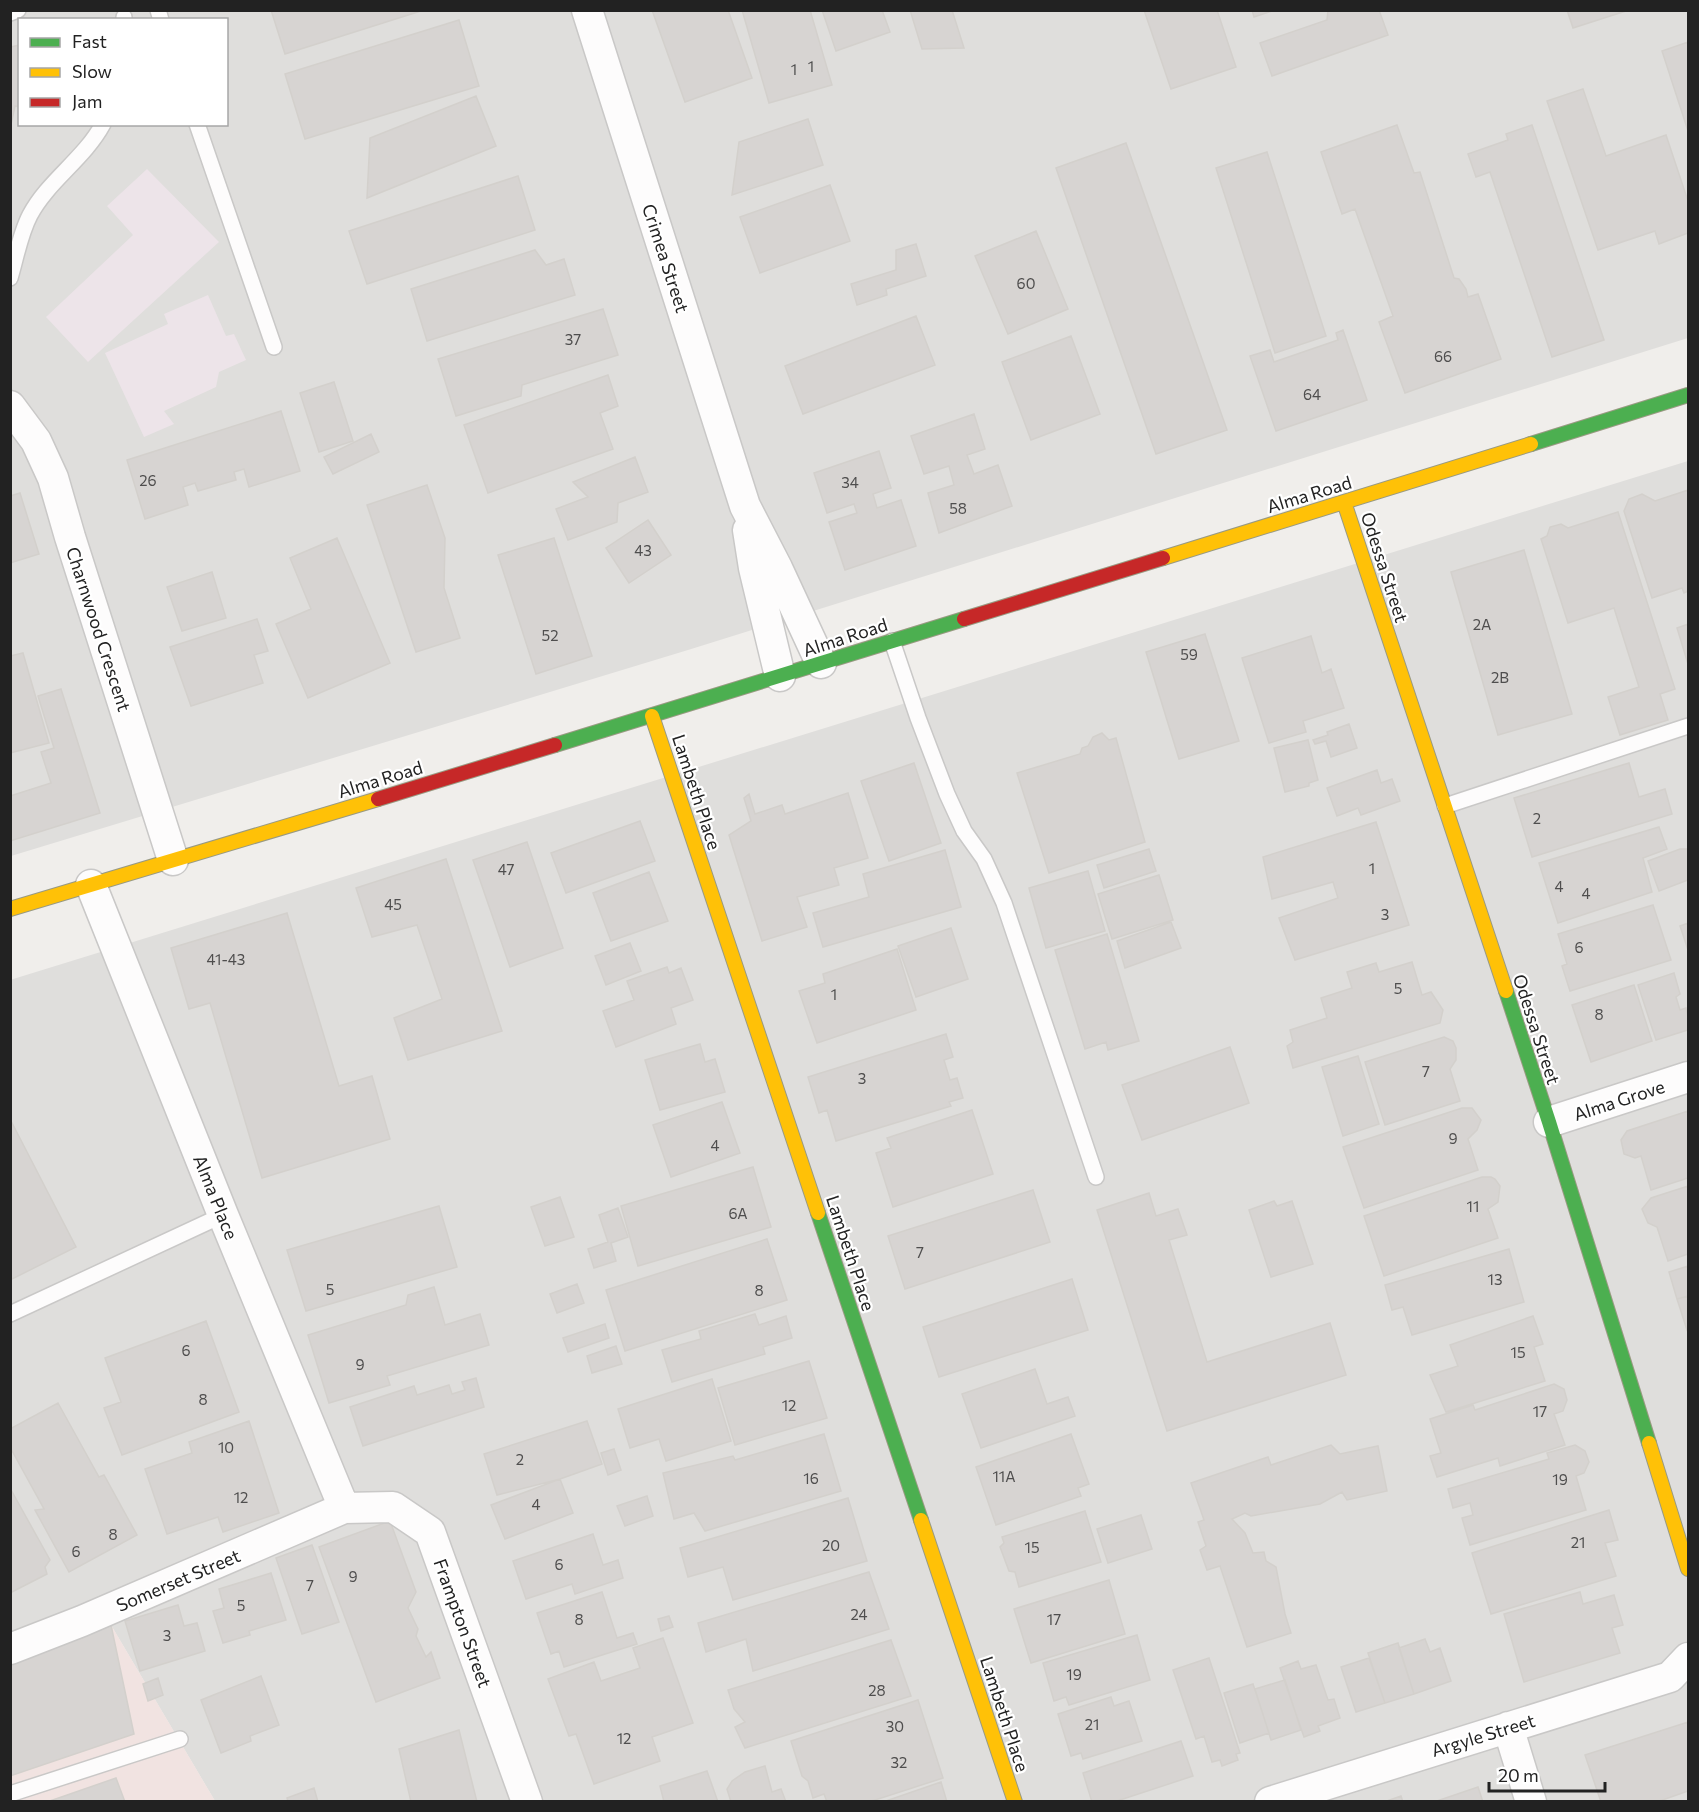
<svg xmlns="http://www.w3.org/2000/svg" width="1699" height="1812" viewBox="0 0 1699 1812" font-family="Commissioner,sans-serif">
<rect width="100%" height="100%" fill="#f0eeeb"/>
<path fill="#dfdedc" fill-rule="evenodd" d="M11,11H1688V338L688,650L11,856ZM20,20H226V124H20Z
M1688,461V1801H215L111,1625L11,1660L10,980Z"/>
<path fill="#f1e3e1" d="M111,1625L215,1801H11L10,1660Z"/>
<path fill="#ede4e9" d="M147,169L219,242L88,362L46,317L133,235L107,206Z
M208,295L226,336L234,334L246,360L219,372L216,387L164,411L174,424L144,437L105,353L168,324L164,314Z"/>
<path fill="#d7d4d2" stroke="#d3d0cc" stroke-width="1.5" d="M271,10H424L285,54Z
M652,10H728L752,78L685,102Z
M742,10H810L832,85L769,103Z
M822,10H882L890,32L836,51Z
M910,10H952L964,48L922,49Z
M1144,10H1217L1236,67L1171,89Z
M1252,10H1275L1254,17Z
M1328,10H1379L1388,35L1272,76L1260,43L1327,20Z
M1567,10H1629L1573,28Z
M459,20L479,86L305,139L285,74Z
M1688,42V131L1662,51Z
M20,45V107L15,106L10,129V47Z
M1583,89L1606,156L1666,135L1688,201V233L1659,244L1655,231L1598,250L1547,101Z
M476,96L496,146L367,198L370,138Z
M808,119L823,165L732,195L739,142Z
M1397,125L1414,173L1420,172L1454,278L1459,279L1466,289L1468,297L1478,294L1501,359L1405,393L1379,322L1393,316L1355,209L1342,214L1321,152Z
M1532,125L1604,340L1552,357L1490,172L1476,177L1468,154L1508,140L1506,134Z
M1126,143L1227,430L1156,454L1056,168Z
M1267,152L1326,336L1275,353L1216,168Z
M518,176L535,230L367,284L349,231Z
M830,185L850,241L760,273L740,217Z
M1036,231L1068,309L1008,334L975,256Z
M916,244L926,276L886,289L887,295L857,305L851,284L896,270V250Z
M535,250L546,265L564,259L575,295L427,341L411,289Z
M603,309L618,355L522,385L521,396L456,416L438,359Z
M916,316L935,365L803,414L785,366Z
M1343,330L1367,400L1276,431L1250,356L1270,350L1274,362L1338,340L1336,333Z
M1071,336L1100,414L1031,440L1002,362Z
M608,375L618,406L600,413L613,449L488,493L464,425Z
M334,382L353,441L319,452L300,393Z
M281,411L300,471L249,487L244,469L234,472L236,480L198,491L195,483L183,487L188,505L145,519L127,460Z
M974,414L985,449L967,455L974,474L998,465L1012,506L939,533L928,493L954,485L949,466L924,474L911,436Z
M371,434L379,452L333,474L324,457Z
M879,451L891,488L873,494L877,508L901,500L916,546L845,570L829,522L857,513L854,504L827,513L814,473Z
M635,457L648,492L618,503L617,522L568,540L556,509L588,497L573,482Z
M427,485L445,538L444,588L460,638L416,652L367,505Z
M1688,490V591L1684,593L1682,588L1652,598L1624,511L1629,499L1642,494L1655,501Z
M20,493L39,554L10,563V496Z
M1618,512L1675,689L1660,694L1668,720L1620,735L1608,697L1639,687L1614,608L1568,623L1541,539L1547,536L1550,527L1561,524L1568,528Z
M648,520L671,555L629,583L606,548Z
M337,538L390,663L308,698L276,624L311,609L290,558Z
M554,538L592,656L536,674L498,555Z
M1524,550L1572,714L1498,735L1451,572Z
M212,572L226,618L182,631L167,587Z
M257,619L268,651L254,655L263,683L191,706L170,647Z
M1688,624V664L1677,628Z
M1205,634L1239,741L1179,759L1146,652Z
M1311,636L1322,673L1331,669L1344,708L1303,721L1306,732L1269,743L1242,658Z
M23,653L49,743L10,753V656Z
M61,689L100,813L10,841V796L51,783L41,752L54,748L38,696Z
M1349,724L1357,748L1331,757L1326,741L1315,744L1313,740L1328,735L1327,732Z
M1102,733L1109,740L1116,738L1145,842L1049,873L1017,773L1080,754L1082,748L1088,746L1093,737Z
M1308,740L1318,780L1309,783V786L1285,792L1274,748Z
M914,763L941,843L889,861L861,781Z
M1629,763L1639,797L1665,789L1672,814L1532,857L1514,798Z
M1377,770L1381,783L1392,779L1400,801L1361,815L1358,808L1337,816L1327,788Z
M848,793L868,858L834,868L839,885L797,897L807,927L762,941L729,835L751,821L744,798L749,794L755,814L782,805L785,814Z
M640,821L655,861L566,893L551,853Z
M1376,822L1409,925L1295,960L1279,918L1338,898L1333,882L1272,899L1263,857Z
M1659,827L1667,849L1643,858L1652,892L1558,923L1539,863Z
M527,842L563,948L510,967L473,860Z
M1149,849L1156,871L1104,888L1097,865Z
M1680,849H1688V880L1659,891L1648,861Z
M945,850L961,907L823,947L813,913L869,897L863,874Z
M446,859L502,1031L408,1060L394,1018L442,999L417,925L372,937L356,888Z
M1088,871L1105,931L1046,948L1029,888Z
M649,872L668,921L611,941L593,893Z
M1159,875L1173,920L1112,939L1098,894Z
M1653,905L1671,960L1570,991L1562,966L1567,964L1558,934Z
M287,913L339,1086L372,1076L390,1139L262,1178L210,1003L189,1009L171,948Z
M1171,922L1181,948L1125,968L1117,941Z
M1688,923V950L1680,926Z
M951,928L968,979L916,997L898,946Z
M1107,934L1139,1041L1108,1050L1106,1042L1085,1049L1055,950Z
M630,943L641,971L606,985L595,956Z
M897,949L916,1010L817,1043L799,991L825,983L823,974Z
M1412,962L1422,995L1431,992L1443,1010L1440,1023L1293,1068L1287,1046L1293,1042L1290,1030L1327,1018L1321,998L1352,988L1347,972L1376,963L1379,972Z
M667,967L669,973L681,968L693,1000L671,1008L676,1024L616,1047L603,1011L634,1000L627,981Z
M1674,973L1680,994L1676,997L1680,1010L1686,1008L1688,1017V1030L1656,1040L1638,985Z
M1634,985L1652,1041L1591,1062L1572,1005Z
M946,1034L953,1057L944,1060L950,1080L957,1078L963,1098L949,1102L951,1106L836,1141L827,1110L819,1113L808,1077Z
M1444,1037L1453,1041L1456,1048V1060L1450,1069L1460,1101L1385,1125L1365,1062Z
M700,1044L705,1062L715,1059L725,1092L660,1110L645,1060Z
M1230,1047L1249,1103L1142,1140L1122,1085Z
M1358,1056L1379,1124L1343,1136L1322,1067Z
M722,1102L740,1153L671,1177L653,1125Z
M1462,1108H1472L1481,1120L1477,1130L1468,1139L1478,1170L1364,1208L1343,1147Z
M972,1110L993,1174L893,1207L876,1153L891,1148L887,1138Z
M1688,1111V1178L1651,1190L1641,1156L1635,1158L1624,1154L1621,1140L1627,1131Z
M10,1119L76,1247L10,1280Z
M753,1167L771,1227L638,1266L621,1206Z
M1482,1177H1491L1495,1179L1500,1186L1498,1202L1488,1209L1498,1238L1384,1276L1364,1216Z
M1688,1186V1254L1668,1261L1657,1227L1648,1223L1642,1209L1651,1198Z
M1033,1190L1050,1242L905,1289L888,1236Z
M1149,1193L1156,1216L1178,1209L1187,1235L1169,1240L1207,1362L1330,1323L1346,1375L1167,1431L1097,1210Z
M560,1197L574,1237L545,1246L531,1207Z
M1274,1201L1277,1206L1292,1201L1313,1264L1271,1277L1249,1210Z
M439,1206L457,1267L306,1311L287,1250Z
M618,1208L628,1237L611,1243L616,1261L594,1268L588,1249L608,1242L599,1215Z
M767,1239L787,1300L625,1351L606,1290Z
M1509,1249L1524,1302L1412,1335L1403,1307L1392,1310L1385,1285Z
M1688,1266V1296L1677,1299L1669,1272Z
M1072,1279L1088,1330L939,1377L923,1327Z
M577,1284L584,1303L557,1313L550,1294Z
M434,1287L445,1325L480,1314L489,1345L387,1376L390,1385L329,1403L308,1335L406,1305L408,1295Z
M1688,1296V1329L1687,1330L1677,1299Z
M755,1314L759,1325L786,1316L792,1338L763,1347L765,1354L672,1382L662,1350L701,1339L699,1331Z
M1533,1316L1543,1344L1534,1347L1545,1381L1446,1412L1430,1375L1458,1366L1450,1345Z
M206,1321L239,1412L122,1455L104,1408L121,1402L105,1358Z
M605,1324L609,1338L568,1352L563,1338Z
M616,1346L622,1364L592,1373L587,1356Z
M809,1361L827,1418L735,1445L718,1388Z
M1035,1369L1047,1404L1068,1397L1075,1416L981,1448L962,1394Z
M476,1378L484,1407L363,1446L350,1407L414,1386L417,1395L449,1385L452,1394L465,1390L462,1382Z
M712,1379L731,1441L666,1461L659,1439L630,1448L618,1409Z
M1554,1384L1564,1389L1567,1400L1563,1411L1554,1414L1565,1445L1500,1466L1498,1458L1437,1477L1430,1456L1441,1453L1430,1419L1473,1405L1475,1410Z
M58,1403L99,1477L104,1475L137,1535L69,1572L35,1510L44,1509L10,1447V1429Z
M249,1421L279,1513L223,1532L218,1517L167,1534L145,1469L192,1453L189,1442Z
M587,1421L602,1464L560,1479L497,1495L484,1454Z
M824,1434L841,1491L705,1531L694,1513L674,1519L663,1473L733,1456L735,1460Z
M1071,1434L1089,1484L1078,1488L1081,1496L996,1525L976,1467Z
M1331,1445L1340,1454L1378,1446L1387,1491L1347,1500L1342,1492L1320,1504L1251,1516L1245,1513L1232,1519L1245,1533L1253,1553L1264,1552L1266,1561L1276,1567L1285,1614L1291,1633L1247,1647L1220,1566L1207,1570L1200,1550L1206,1546L1198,1522L1204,1520L1191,1483L1268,1457L1271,1465Z
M1575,1445L1585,1451L1589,1462L1584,1473L1576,1476L1586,1510L1470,1545L1462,1518L1473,1515L1470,1503L1453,1508L1448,1489L1549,1459L1547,1453Z
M614,1449L621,1470L608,1475L601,1453Z
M560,1479L573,1513L505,1539L491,1505Z
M10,1488L50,1560L45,1567L47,1574L10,1593Z
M647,1496L653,1516L625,1526L617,1506Z
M848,1498L867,1561L733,1600L723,1567L688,1577L680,1548Z
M1609,1510L1618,1540L1605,1543L1616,1576L1491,1614L1472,1553Z
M1085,1511L1101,1562L1019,1587L1015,1572L1009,1571L1000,1547L1004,1543L1002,1537Z
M1141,1515L1152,1549L1108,1563L1097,1529Z
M390,1521L416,1592L408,1608L418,1629L416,1636L426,1657L431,1652L440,1678L376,1702L319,1547Z
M593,1534L603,1565L618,1560L623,1578L575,1594L572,1584L526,1599L513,1561Z
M312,1545L339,1622L302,1634L276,1558Z
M869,1572L889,1629L753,1671L746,1639L706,1652L698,1623Z
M271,1573L286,1620L249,1631L250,1635L223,1643L213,1611L224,1608L219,1589Z
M1109,1580L1125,1634L1031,1663L1014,1609Z
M602,1592L617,1638L633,1633L637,1644L564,1667L559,1651L551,1654L537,1613Z
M1580,1592L1583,1604L1614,1595L1623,1625L1612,1628L1620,1653L1524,1682L1504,1614Z
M178,1605L184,1626L197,1623L205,1651L140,1671L125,1621Z
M669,1616L673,1627L661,1631L658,1619Z
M111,1625L134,1734L10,1776V1662Z
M1137,1635L1150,1680L1069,1705L1066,1697L1054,1701L1043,1663Z
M663,1638L693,1723L652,1737L660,1761L594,1784L576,1734L569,1736L548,1679L594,1662L601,1681L640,1668L633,1648Z
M1425,1639L1430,1652L1440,1648L1451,1681L1414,1694L1399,1648Z
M891,1640L911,1696L745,1748L735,1727L745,1722L734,1709L728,1690Z
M1398,1643L1414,1694L1385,1703L1368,1653Z
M1209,1658L1240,1753L1236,1754L1238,1760L1222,1766L1220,1760L1212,1762L1204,1736L1196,1739L1173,1670Z
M1369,1658L1385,1703L1356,1712L1341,1667Z
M1298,1661L1301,1669L1316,1665L1328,1700L1334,1699L1340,1718L1318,1726L1320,1731L1304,1737L1280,1668Z
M261,1676L279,1725L250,1736L251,1741L221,1753L201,1700Z
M158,1678L163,1695L148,1701L143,1684Z
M1285,1680L1301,1730L1271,1740L1255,1689Z
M1253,1684L1269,1733L1240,1743L1224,1693Z
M1111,1697L1114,1706L1129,1701L1142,1741L1083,1759L1081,1753L1071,1756L1058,1714Z
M918,1700L943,1778L869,1802H827L824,1794L813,1798L808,1781L802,1776L791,1741Z
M1688,1722V1791L1657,1802H1601L1585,1755Z
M459,1730L477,1802H411L399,1749Z
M1181,1741L1193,1776L1114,1802H1092L1083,1773Z
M765,1766L772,1792L781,1789L786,1802H731L727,1789L732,1781L745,1772Z
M707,1771L718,1802H664L660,1786Z
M116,1778L125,1802H47Z
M941,1782L947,1802H883Z
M1478,1787L1483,1802H1434Z
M314,1788L318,1802H288L287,1798Z
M1401,1796L1403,1802H1384Z"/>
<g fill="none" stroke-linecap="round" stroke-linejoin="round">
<defs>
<path id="lane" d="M158,10L161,20
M10,13L18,10
M124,20V17
M197,124L274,347
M10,278C16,258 20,234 30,215C48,181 84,159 103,124
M892,641L918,718L947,794L964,831L984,859L1004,903L1096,1177
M1445,806L1688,726
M10,1314L223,1215
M10,1794L180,1739"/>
<path id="street" d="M587,10L745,506L777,568L821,663
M10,406L36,441L53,478L70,537L173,860
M748,530L754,568L780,676
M91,885L223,1215L344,1508
M1549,1122L1688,1077
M10,1649L82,1621L344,1508L393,1507L430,1532L527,1802
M1508,1727L1531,1802
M1270,1802L1670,1677L1688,1658"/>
<path id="fast" d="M1531,444L1688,395
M555,745L964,619
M1506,991L1549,1122L1649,1443
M818,1213L921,1520"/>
<path id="slow" d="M1344,502L1506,991
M1163,558L1531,444
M652,716L818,1213
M10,909L378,799
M1649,1443L1688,1569
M921,1520L1015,1802"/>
<path id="jam" d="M964,619L1163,558
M378,799L555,745"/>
</defs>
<use href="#lane" stroke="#c9c8c7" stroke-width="18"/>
<use href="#street" stroke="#c9c8c7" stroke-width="33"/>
<use href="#fast" stroke="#999a82" stroke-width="16"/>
<use href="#slow" stroke="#999a82" stroke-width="16"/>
<use href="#jam" stroke="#999a82" stroke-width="16"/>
<use href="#lane" stroke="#fdfcfc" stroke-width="15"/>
<use href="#street" stroke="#fdfcfc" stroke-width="30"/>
<use href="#fast" stroke="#4caf50" stroke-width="14"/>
<use href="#slow" stroke="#ffc107" stroke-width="14"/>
<use href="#jam" stroke="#c62828" stroke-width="14"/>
</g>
<g text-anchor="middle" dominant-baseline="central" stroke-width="4.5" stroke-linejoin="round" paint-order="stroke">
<g font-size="15" fill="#4f4e4e">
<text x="811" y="66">1</text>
<text x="794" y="69">1</text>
<text x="1026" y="283">60</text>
<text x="573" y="339">37</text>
<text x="1443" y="356">66</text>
<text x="1312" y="394">64</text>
<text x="148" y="480">26</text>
<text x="850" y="482">34</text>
<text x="958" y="508">58</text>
<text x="643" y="550">43</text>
<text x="1482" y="624">2A</text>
<text x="550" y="635">52</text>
<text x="1189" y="654">59</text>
<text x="1500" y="677">2B</text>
<text x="1537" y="818">2</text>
<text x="1372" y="868">1</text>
<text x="506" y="869">47</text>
<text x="1559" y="886">4</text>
<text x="1586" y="893">4</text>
<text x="393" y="904">45</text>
<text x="1385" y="914">3</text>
<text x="1579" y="947">6</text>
<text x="226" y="959">41-43</text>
<text x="1398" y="988">5</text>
<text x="834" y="994">1</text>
<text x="1599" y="1014">8</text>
<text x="1426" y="1071">7</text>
<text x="862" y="1078">3</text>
<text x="1453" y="1138">9</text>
<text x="715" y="1145">4</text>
<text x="1473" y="1206">11</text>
<text x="738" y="1213">6A</text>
<text x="920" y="1252">7</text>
<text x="1495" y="1279">13</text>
<text x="330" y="1289">5</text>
<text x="759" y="1290">8</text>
<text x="186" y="1350">6</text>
<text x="1518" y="1352">15</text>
<text x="360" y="1364">9</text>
<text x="203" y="1399">8</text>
<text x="789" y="1405">12</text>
<text x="1540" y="1411">17</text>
<text x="226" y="1447">10</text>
<text x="520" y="1459">2</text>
<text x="1004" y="1476">11A</text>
<text x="811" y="1478">16</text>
<text x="1560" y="1479">19</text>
<text x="241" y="1497">12</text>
<text x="536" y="1504">4</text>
<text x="113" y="1534">8</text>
<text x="1578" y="1542">21</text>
<text x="831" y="1545">20</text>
<text x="1032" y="1547">15</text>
<text x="76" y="1551">6</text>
<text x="559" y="1564">6</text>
<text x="353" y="1576">9</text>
<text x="310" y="1585">7</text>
<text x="241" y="1605">5</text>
<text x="859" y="1614">24</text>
<text x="579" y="1619">8</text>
<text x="1054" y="1619">17</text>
<text x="167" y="1635">3</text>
<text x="1074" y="1674">19</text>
<text x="877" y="1690">28</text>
<text x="1092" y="1724">21</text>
<text x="895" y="1726">30</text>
<text x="624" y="1738">12</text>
<text x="899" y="1762">32</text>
</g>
<g font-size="18" fill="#222" stroke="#fff">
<text transform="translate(666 258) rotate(72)">Crimea Street</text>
<text transform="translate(1309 494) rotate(-17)">Alma Road</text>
<text transform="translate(1385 567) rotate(72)">Odessa Street</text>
<text transform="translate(99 629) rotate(72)">Charnwood Crescent</text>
<text transform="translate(845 637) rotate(-18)">Alma Road</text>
<text transform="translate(380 779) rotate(-17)">Alma Road</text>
<text transform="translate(697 792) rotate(72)">Lambeth Place</text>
<text transform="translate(1537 1029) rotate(72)">Odessa Street</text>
<text transform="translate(1619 1100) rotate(-18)">Alma Grove</text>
<text transform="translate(216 1197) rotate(68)">Alma Place</text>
<text transform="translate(851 1253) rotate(72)">Lambeth Place</text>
<text transform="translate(178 1580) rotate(-23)">Somerset Street</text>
<text transform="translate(463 1623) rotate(70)">Frampton Street</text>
<text transform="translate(1005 1714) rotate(72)">Lambeth Place</text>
<text transform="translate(1483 1735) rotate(-17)">Argyle Street</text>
</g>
</g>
<rect width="1699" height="1812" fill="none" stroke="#222222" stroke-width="24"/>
<rect x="18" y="18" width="210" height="108" fill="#ffffff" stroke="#a7a7a7" stroke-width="1.5"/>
<rect x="30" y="38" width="30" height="9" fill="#4caf50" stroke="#a7a7a7" stroke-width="1.5"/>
<text x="72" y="48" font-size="18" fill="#222222">Fast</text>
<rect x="30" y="68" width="30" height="9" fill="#ffc107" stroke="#a7a7a7" stroke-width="1.5"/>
<text x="72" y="78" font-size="18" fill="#222222">Slow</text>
<rect x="30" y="98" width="30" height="9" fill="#c62828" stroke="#a7a7a7" stroke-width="1.5"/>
<text x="72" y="108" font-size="18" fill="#222222">Jam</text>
<path d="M1489 1782v9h116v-9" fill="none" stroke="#222222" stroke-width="3"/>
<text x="1498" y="1782" font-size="18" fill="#222222" stroke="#ffffff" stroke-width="4.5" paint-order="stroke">20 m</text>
</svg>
